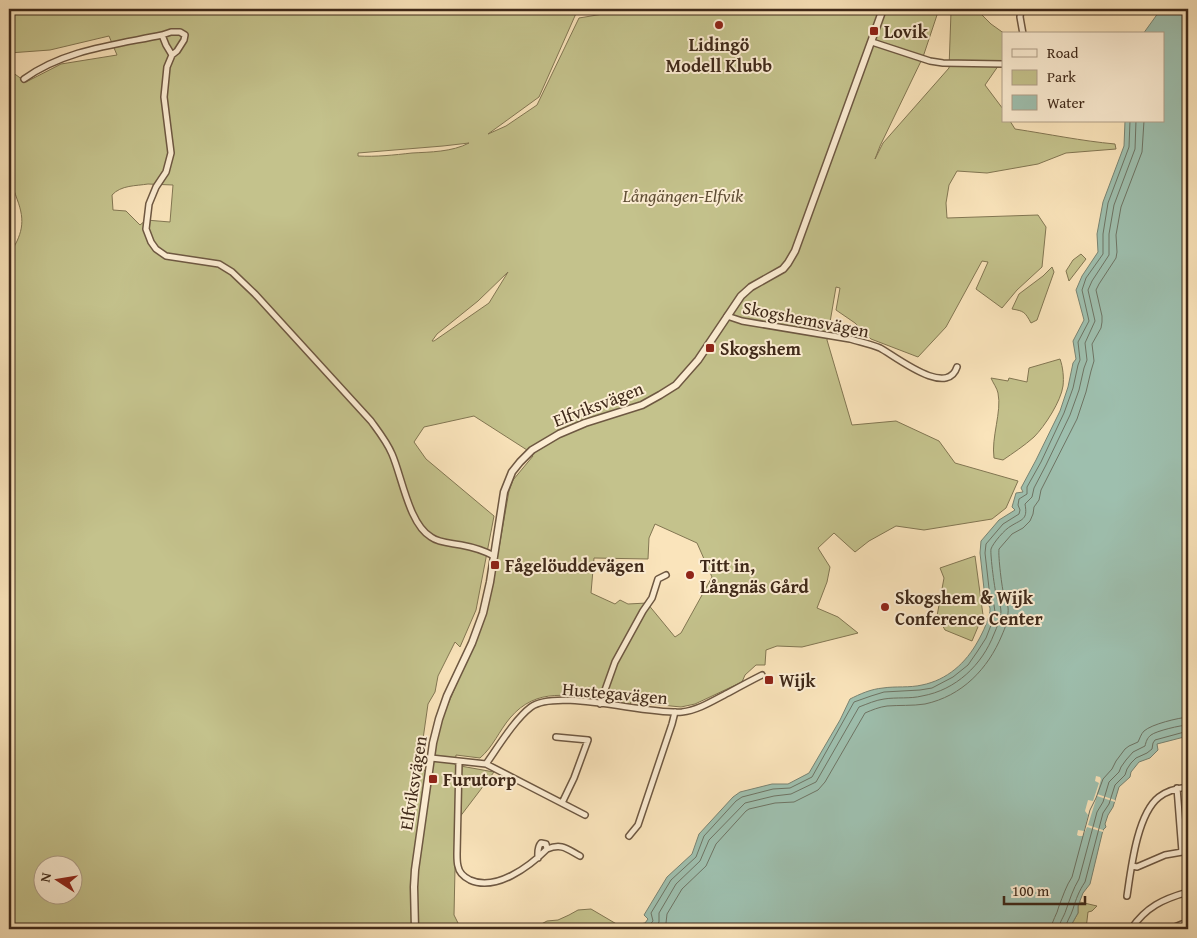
<svg xmlns="http://www.w3.org/2000/svg" width="1197" height="938" viewBox="0 0 1197 938" font-family="'Gentium Book Plus',serif">
<rect width="100%" height="100%" fill="#fae4bb"/>
<filter id="stains"><feTurbulence type="fractalNoise" baseFrequency=".004" numOctaves="4"/><feColorMatrix values="0 0 0 0 .2 0 0 0 0 .09 0 0 0 0 .02 0 0 0 .5 -.17"/></filter>
<radialGradient id="worn" r=".72"><stop offset=".6" stop-color="#630" stop-opacity="0"/><stop offset="1" stop-color="#630" stop-opacity=".3"/></radialGradient>
<path fill="#c4c28c" stroke="#827652" fill-rule="evenodd" d="M13,9H578L539,97L488,134L506,126L537,105L579,18L633,9H939L923,57L880,146L875,159L883,143L949,68L951,12L953,9H978V11L991,24L1005,34H1003V59L985,85L1003,109V121H1010L1015,129C1048,134 1082,141 1115,144L1116,149L1066,153L1038,164L987,173L957,171L949,185L946,203L947,218L1038,215L1046,227L1042,267L1017,290L1002,308L976,289L988,262L982,261L946,327L918,357L871,339L855,323L836,310L840,288L836,287L827,340L852,425L896,421L939,441L955,463L1018,481L1006,508L992,519L924,530L896,526L869,541L855,552L834,533L818,548L830,567L827,582L817,608L838,617L858,633L802,647L777,646L766,650L765,665H756L745,675L742,682L695,704L681,707L631,702L630,705L607,702V700C570,696 537,686 510,718C499,731 493,747 480,758L456,755L455,765L494,772L456,822L454,915L461,929H9V255C22,235 26,222 17,199C15,193 13,187 9,181V70L26,82L61,64L117,55L109,36L50,50L9,53V14ZM469,143C452,152 430,152 412,153C394,155 376,157 358,156V153L443,146ZM148,184L173,185L170,222L146,220L140,225L126,211L113,210L112,195C121,185 136,186 148,184ZM508,272L489,303L434,341H432L437,334L478,301ZM474,416L527,450L533,456L513,480L509,491L499,548L485,617L443,716L436,737L432,766L418,774L428,704L435,692L438,676L455,642L460,647L476,610L494,516L426,459L414,442L424,427ZM655,524L697,543L712,577L681,633L675,637L647,603L628,604L620,600L615,604L591,593L594,558L648,559L649,538ZM42,866H72V896H42Z
M1081,254L1086,259L1069,281L1066,271L1073,260Z
M1052,267L1054,272L1037,320L1031,323C1025,312 1024,311 1012,309L1019,294L1043,276Z
M1060,359C1063,367 1064,378 1063,386C1061,401 1045,426 1034,437C1024,446 1013,453 1003,460L994,458C991,437 1002,412 998,393C997,388 993,383 991,378L1008,381L1009,378L1027,382L1029,368Z
M975,556L983,615L972,641L945,630L937,616L944,578L940,568Z
M1080,902L1097,906L1092,911L1088,912L1086,929H1069L1078,913V906Z
M591,909L625,929H532L547,921L558,920L569,915L578,910Z"/>
<path fill="#9ebfae" stroke="#788372" d="M1161,9H1188V736L1157,744L1158,750L1150,758L1139,762L1131,772L1130,777L1119,787L1113,807L1108,815L1105,824L1106,827L1103,830L1090,884L1083,893L1078,906V913L1069,929H640L641,928L640,924L645,923L648,919L644,915L667,877L692,854L699,834L733,797L740,792L772,784H788L809,773L840,720L850,699C860,694 871,689 883,688C896,686 909,688 922,685C947,680 966,663 978,641C982,634 991,616 990,608C989,605 986,601 985,598L980,553L981,541L999,520L1015,510L1012,507L1016,493L1023,492L1021,488L1036,460L1060,411L1068,387L1073,363L1076,359L1073,341L1084,320L1076,290L1082,276L1098,252L1097,234L1103,202L1124,146L1125,121H1163V34H1143Z"/>
<path fill="#fae4bb" d="M1096,776L1100,777L1101,779L1097,794L1115,800V802L1097,796L1088,825L1103,830V832L1087,827L1083,836H1079L1077,835L1078,830L1084,831L1088,815L1085,811L1088,800L1093,801L1099,783L1095,781Z"/>
<g fill="none" stroke-linecap="round" stroke-linejoin="round">
<path stroke="#6e7464" stroke-width="1" d="M646,929L653,921L651,913L671,880L696,857L704,836L736,801L742,797L773,789L790,788L812,777L854,702L871,696L884,692L920,690L932,688L953,677L968,665L977,652L986,638L993,620L995,612L994,605L990,597L985,553L986,544L1003,524L1019,514L1020,510L1018,505L1019,499L1027,494V487L1041,462L1064,413L1073,388L1078,365L1080,360L1078,342L1089,321L1082,290L1086,278L1103,254V234L1108,203L1129,147L1130,121
M654,929L659,922V913L676,884L700,861L709,840L745,803L774,796L791,794L816,782L859,707C867,704 876,700 884,699C897,697 910,699 922,696C956,690 982,665 994,634C997,627 1000,620 1001,612C1001,606 999,603 997,598C995,593 990,554 991,549C993,543 1005,529 1011,526C1022,519 1028,520 1025,504L1032,497L1034,488L1046,465L1070,415L1079,390L1084,368L1087,360L1085,343L1095,321L1088,290L1092,281L1109,255V234L1114,205L1135,149L1136,121
M664,929L666,923L667,914L682,889L706,866L716,844L746,811L749,809L775,803L794,802L818,790L825,782L865,713C872,710 879,707 887,706C899,705 912,706 925,704C962,696 988,669 1002,635C1005,628 1008,621 1008,613C1009,606 1006,601 1004,595C1002,589 998,556 999,549L1012,534L1023,528L1030,521L1033,514L1034,507L1039,500L1041,490L1077,419L1086,392L1091,371L1094,361L1092,344L1101,328L1102,322V316L1096,290L1099,284L1116,258L1117,252L1116,235L1121,207L1142,152L1144,121
M1051,929C1052,920 1057,915 1059,906C1063,896 1066,886 1072,877L1090,810L1096,798L1103,779L1112,769L1116,761L1125,749L1129,746L1138,742C1140,738 1141,734 1144,731C1152,724 1178,718 1188,717
M1059,929C1059,922 1064,917 1066,910C1070,899 1073,889 1079,879L1097,812L1103,802L1109,782L1119,772L1121,767L1126,760L1133,752L1145,746C1146,742 1147,738 1151,735C1156,731 1181,725 1188,725
M1065,929C1066,922 1071,916 1073,909C1076,899 1079,891 1085,882L1103,813L1109,804L1115,785L1125,775L1127,769L1131,763L1136,758L1147,753L1152,749L1153,743L1155,740L1188,731"/>
<defs>
<path id="minor" d="M1021,9L1020,17L1023,34
M872,42L930,61L943,63L1003,64
M172,55L166,45L162,35L171,32H180L185,35L184,40L177,51L172,55L167,67L164,97L171,153L166,172L156,187L149,204L146,229L151,242L156,249L166,256L219,264L232,272L255,294L371,421C379,432 387,442 392,454C402,477 409,524 431,537C439,543 451,543 461,545C472,547 483,550 494,556
M24,79C64,50 114,45 162,35
M727,316L742,321L850,339C860,342 871,344 880,348C895,356 947,398 957,367
M600,704L615,662L643,611L652,598L658,579L666,575
M556,737L588,740L574,778L562,803
M431,758L486,764L585,815
M459,762L457,854C457,858 457,863 458,866C459,873 464,877 470,880C496,892 530,866 547,849L546,844L541,843C537,847 538,853 538,858
M486,764C498,747 515,719 531,707C557,688 647,715 682,712C699,710 714,700 728,693C739,687 750,681 762,675
M1177,788L1182,852
M629,836L638,825L672,724L675,712
M547,849C562,843 567,849 580,856
M1132,866L1137,867L1165,855L1188,851
M1127,896C1131,869 1137,814 1159,797C1168,790 1178,788 1188,787
M1131,929C1146,907 1163,899 1188,892
M1170,929L1182,924L1188,923"/>
<path id="tertiary" d="M415,929L414,887L415,870L433,743L439,719L447,696L472,643L483,613L490,582L504,492L512,472L520,462L532,450L559,434L585,423L642,405L660,395L676,385L683,377L698,360L741,296L751,287L783,269L788,263L795,251L883,9"/>
</defs>
<use href="#minor" stroke="#6e5842" stroke-width="8"/>
<use href="#tertiary" stroke="#6e5842" stroke-width="9"/>
<use href="#minor" stroke="#fcedd3" stroke-width="5"/>
<use href="#tertiary" stroke="#fcedd3" stroke-width="6"/>
</g>
<g fill="#8f2418" stroke="#fcedd3" stroke-width="2">
<circle cx="719" cy="25" r="5"/>
<rect x="869" y="26" width="10" height="10" rx="2.5"/>
<rect x="705" y="343" width="10" height="10" rx="2.5"/>
<rect x="490" y="560" width="10" height="10" rx="2.5"/>
<circle cx="690" cy="575" r="5"/>
<circle cx="885" cy="607" r="5"/>
<rect x="764" y="675" width="10" height="10" rx="2.5"/>
<rect x="428" y="774" width="10" height="10" rx="2.5"/>
</g>
<g text-anchor="middle" dominant-baseline="central" stroke-width="4" stroke-linejoin="round" paint-order="stroke">
<g font-size="18" font-weight="bold" fill="#3f2919" stroke="#fcedd3" text-anchor="start">
<text x="884" y="31">Lovik</text>
<text x="719" y="44" text-anchor="middle">Lidingö<tspan x="719" dy="21">Modell Klubb</tspan></text>
<text x="720" y="348">Skogshem</text>
<text x="505" y="565">Fågelöuddevägen</text>
<text x="700" y="565">Titt in,<tspan x="700" dy="21">Långnäs Gård</tspan></text>
<text x="895" y="597">Skogshem &amp; Wijk<tspan x="895" dy="21">Conference Center</tspan></text>
<text x="779" y="680">Wijk</text>
<text x="443" y="779">Furutorp</text>
</g>
<g font-size="18" font-style="italic" fill="#604f36" stroke="#fcedd3">
<text x="683" y="195">Långängen-Elfvik</text>
</g>
<g font-size="18" fill="#3f2919" stroke="#fcedd3">
<text transform="translate(806 319) rotate(11)">Skogshemsvägen</text>
<text transform="translate(598 404) rotate(-21)">Elfviksvägen</text>
<text transform="translate(615 693) rotate(5)">Hustegavägen</text>
<text transform="translate(413 783) rotate(-81)">Elfviksvägen</text>
</g>
</g>
<rect width="1197" height="938" fill="none" stroke="#fae4bb" stroke-width="30"/>
<rect x="10" y="10" width="1177" height="918" fill="none" stroke="#3f2919" stroke-width="2.5"/>
<rect x="15" y="15" width="1167" height="908" fill="none" stroke="#3f2919"/>
<rect x="1002" y="32" width="162" height="90" fill="#fcedd3" stroke="#b09f89"/>
<rect x="1012" y="49" width="25" height="8" fill="#fcedd3" stroke="#b09f89"/>
<text x="1047" y="58" font-size="15" fill="#3f2919">Road</text>
<rect x="1012" y="70" width="25" height="15" fill="#c4c28c" stroke="#b09f89"/>
<text x="1047" y="82" font-size="15" fill="#3f2919">Park</text>
<rect x="1012" y="95" width="25" height="15" fill="#9ebfae" stroke="#b09f89"/>
<text x="1047" y="108" font-size="15" fill="#3f2919">Water</text>
<g transform="translate(58 880) rotate(282)"><circle r="24" fill="#fcedd3" stroke="#b09f89"/>
<path d="M0-4L9 19L0 12L-9 19Z" fill="#8f2418"/>
<text y="-8" font-size="14" font-weight="bold" text-anchor="middle" fill="#3f2919">N</text>
</g>
<path d="M1004 896v8h81v-8" fill="none" stroke="#3f2919" stroke-width="2.5"/>
<text x="1012" y="896" font-size="15" fill="#3f2919" stroke="#fcedd3" stroke-width="4" paint-order="stroke">100 m</text>
<rect width="100%" height="100%" filter="url(#stains)"/>
<rect width="100%" height="100%" fill="url(#worn)"/>
</svg>
